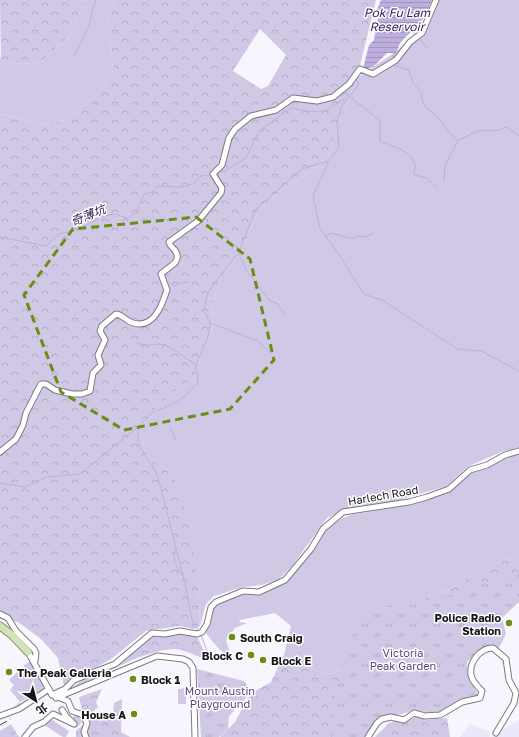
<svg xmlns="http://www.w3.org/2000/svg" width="519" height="737" viewBox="0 0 519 737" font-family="'Golos Text','Noto Sans TC',sans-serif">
<defs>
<pattern id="forest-crowns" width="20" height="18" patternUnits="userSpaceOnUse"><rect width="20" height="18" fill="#d1c8e6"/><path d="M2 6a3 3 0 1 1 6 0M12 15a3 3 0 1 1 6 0" fill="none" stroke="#b3abc5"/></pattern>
<pattern id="park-tufts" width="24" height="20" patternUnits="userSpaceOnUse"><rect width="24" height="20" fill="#d1c8e6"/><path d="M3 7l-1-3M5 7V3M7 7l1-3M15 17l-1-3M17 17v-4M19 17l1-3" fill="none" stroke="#b3abc5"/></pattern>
<pattern id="water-rules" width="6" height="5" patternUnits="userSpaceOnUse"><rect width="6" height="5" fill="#bdaedf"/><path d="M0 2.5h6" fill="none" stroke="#a295bf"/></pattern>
</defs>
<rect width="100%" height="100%" fill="#f7f5fd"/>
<path fill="#ede7fc" d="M519,720V737H493L495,732L497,733Z
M470,724L491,732L489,737H460Z"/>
<path fill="#d1c8e6" d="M85,0H115L108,15L113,71L100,92L65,120L41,124L0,114V55L1,60L22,64L41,62L69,36Z
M436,0H519V448L501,452L467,467L447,486L395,501L348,509L327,518L292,566L279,579L262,585L243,587L214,596L206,604L200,626L198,579L171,471L147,457L140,429C156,406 171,392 195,379L202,348L213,329L212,305L221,277L241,252L257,214L279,192L317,167L329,155L339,122L357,78L394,53L419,32Z
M519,455V556L493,564L448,590L418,600L410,631L358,665L330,674L299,666L284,655L291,626L275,613L240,620L239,622L247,623L235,628L226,640L232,660L219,649L204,631L212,607L218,602L245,593L264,591L283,584L297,570L331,524L350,515L397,507L429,499L451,491L470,472L504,458Z
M31,661L45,684L42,690L20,702V706L0,715V713L10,710L20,702L10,690L14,685L9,680L20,669L24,673V665Z
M186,688V704H178V689Z
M51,719L69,731L66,737H63L44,725Z"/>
<path fill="url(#forest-crowns)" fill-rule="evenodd" d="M0,0H85L69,36L41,62L22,64L1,60Z
M115,0H376L357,78L339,122L329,155L317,167L279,192L257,214L241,252L221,277L212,305L213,329L202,348L195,379C171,392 156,406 140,429L147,457L171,471L183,498L198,579L200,626L194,629L180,626L146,631L111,659L64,686L58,658L41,639L18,622L0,619V114L41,124L65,120L100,92L113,71L108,15ZM260,29L286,55L268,86L261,89L233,71Z
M519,556V575L352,737H220L235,722L250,694L271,682L284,655L299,666L330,674L358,665L410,631L418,600L448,590L493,564Z
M180,630L196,635L208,658C195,658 185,648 173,649C138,652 102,676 70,690L81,681L114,663L148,635Z
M102,689L96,702L98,707L76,728L73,717L82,710L79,697Z
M122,699L121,732L130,737H76V731L99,711L102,717H113L114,703Z
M417,716L425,720L447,718L450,737H375L389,723L395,721L405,723Z
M11,724L18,736L20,737H0V731Z"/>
<path fill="url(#park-tufts)" d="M519,571V602L502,618L506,634L499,648C481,645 479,650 467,662L468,676L479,696L456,702L437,714L417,710L380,719L366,737H331L334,698L361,607L425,604Z
M197,669L244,681L247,685L246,698L229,716L228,729L219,737H201Z"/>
<path fill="url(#water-rules)" d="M381,0H432L424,18L400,43L396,53H387L373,67L364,69L363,68L369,45L374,40L378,17L377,10Z"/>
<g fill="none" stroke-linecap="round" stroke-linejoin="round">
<path stroke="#bdaedf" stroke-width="1" d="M411,30L415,35
M420,40L428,48
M75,55L90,23L92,11L96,0
M391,61L394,54
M393,65L409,70L413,83L422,93V100L425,107L434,113L457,141L477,131L500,130L503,128L506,127L519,136
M351,97L359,105H361L380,121V141C393,148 412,149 415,166C416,169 413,172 414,175L427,178L437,188
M328,162L313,196L320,229L336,250L364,294L384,301L457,349L481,351L519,371
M219,172L225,171L246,158L259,131L291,108C302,110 316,114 327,110C335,107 339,99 347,99
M444,180L445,166L457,142
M326,236L331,233L353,239L357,236L366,237L374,233
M0,237L46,246L59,234L80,229L101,217L114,214L128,218L136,213L144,194L152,192L158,186L181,187L193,184L202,175L209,176
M239,253L246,270L270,301L277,303L286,316
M174,286L182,283L188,282
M210,323L256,340L271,353
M137,343C140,344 145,346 149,345C155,345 160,343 165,345C176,350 184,358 195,364
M138,427V443L157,474L185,583L192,620L198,631
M170,427L176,441
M0,483L25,487L47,477L80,474L138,427L153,412L175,403L185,396L198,382L196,365L208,337L210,323L204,310L208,292L239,252L256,209L302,169L328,161L339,148L337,124L341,107L359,84L356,79L362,71
M175,548C172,559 176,568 183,576
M201,635L211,661"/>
<defs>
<path id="minor" d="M0,452L16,439L23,425L26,413L41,384H46L55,390L72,394H82L90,391L93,373L101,365L98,355L105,340L100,331L102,326L116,314C123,315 126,321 133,323C154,329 162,305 167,290L161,274C166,268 182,263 176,252C174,248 170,247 169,242L198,221L221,193L222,188L213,174L222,165L229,138L235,129L251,116L276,110L293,98L317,101L333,97L349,84L360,69L373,74L396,60L410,42L422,33L436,0
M0,614L8,618L16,631L34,649L36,653L35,661
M28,652L52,695L68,701L72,711L83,715L87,723L84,732L86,737
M52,695L65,689L74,680L115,664L152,633L165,634L180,631L197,634L202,632L207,624L211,607L216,602L243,591L259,592L285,580L311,549L323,529L343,512L409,502L427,497L449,489L470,470L487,465L505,455L519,451
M56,698L157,656L183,659L189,662L193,668L195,737
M0,716L19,709L49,689
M25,737L33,727L44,722L53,714L74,724L66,716L62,710
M368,737L377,723L382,719L391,717L404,720L414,713L425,716L440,715L462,702L480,698L482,691C478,687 472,681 471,675C469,662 480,648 493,648L506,659L509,680L516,693L514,703L496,733"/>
<path id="major" d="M0,626L12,635L28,652"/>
</defs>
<use href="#minor" stroke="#7d7985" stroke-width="7"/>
<use href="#major" stroke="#7d8f63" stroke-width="9"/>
<use href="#minor" stroke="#fff" stroke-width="5"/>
<use href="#major" stroke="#d2e3b9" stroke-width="7"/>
<path stroke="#424146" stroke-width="1" stroke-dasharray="8 4" stroke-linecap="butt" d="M0,725L11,719"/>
</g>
<path fill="none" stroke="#698d15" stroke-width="3" stroke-dasharray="8 5" stroke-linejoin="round" d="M196,217L250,259L274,360L230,409L124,430L61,392L24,295L73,229Z"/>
<g fill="#698d15" stroke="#fff" stroke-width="1.5">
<circle cx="509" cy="623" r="4"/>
<circle cx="232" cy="637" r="4"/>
<circle cx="251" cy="655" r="4"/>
<circle cx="263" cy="660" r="4"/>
<circle cx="9" cy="672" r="4"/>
<circle cx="133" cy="679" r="4"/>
<circle cx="134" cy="714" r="4"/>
</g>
<g text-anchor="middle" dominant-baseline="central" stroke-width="3" stroke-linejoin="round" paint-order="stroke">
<g font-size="11" fill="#16151a" stroke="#fff">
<text transform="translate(383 495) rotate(-10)">Harlech Road</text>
</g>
<g font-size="11" font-weight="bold" fill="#16151a" stroke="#fff" text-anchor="start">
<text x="501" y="617" text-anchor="end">Police Radio<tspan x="501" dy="13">Station</tspan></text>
<text x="240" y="637">South Craig</text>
<text x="243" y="655" text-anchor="end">Block C</text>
<text x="271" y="660">Block E</text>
<text x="17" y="672">The Peak Galleria</text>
<text x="141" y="679">Block 1</text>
<text x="126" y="714" text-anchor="end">House A</text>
</g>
<g font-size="11" fill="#5c4583" stroke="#fff">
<text x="403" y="652">Victoria<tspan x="403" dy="13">Peak Garden</tspan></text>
<text x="220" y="690">Mount Austin<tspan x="220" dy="13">Playground</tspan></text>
</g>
<g font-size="12" font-style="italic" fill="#38205a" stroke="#fff">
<text x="397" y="12">Pok Fu Lam<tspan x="397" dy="14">Reservoir</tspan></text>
<text transform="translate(88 215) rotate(-22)">奇薄坑</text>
</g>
</g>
<g transform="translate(36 701) rotate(144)" stroke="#ffffff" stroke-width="3" paint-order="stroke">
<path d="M0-3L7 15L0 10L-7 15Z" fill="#16151a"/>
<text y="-6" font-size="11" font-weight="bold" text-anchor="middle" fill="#16151a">北</text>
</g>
</svg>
